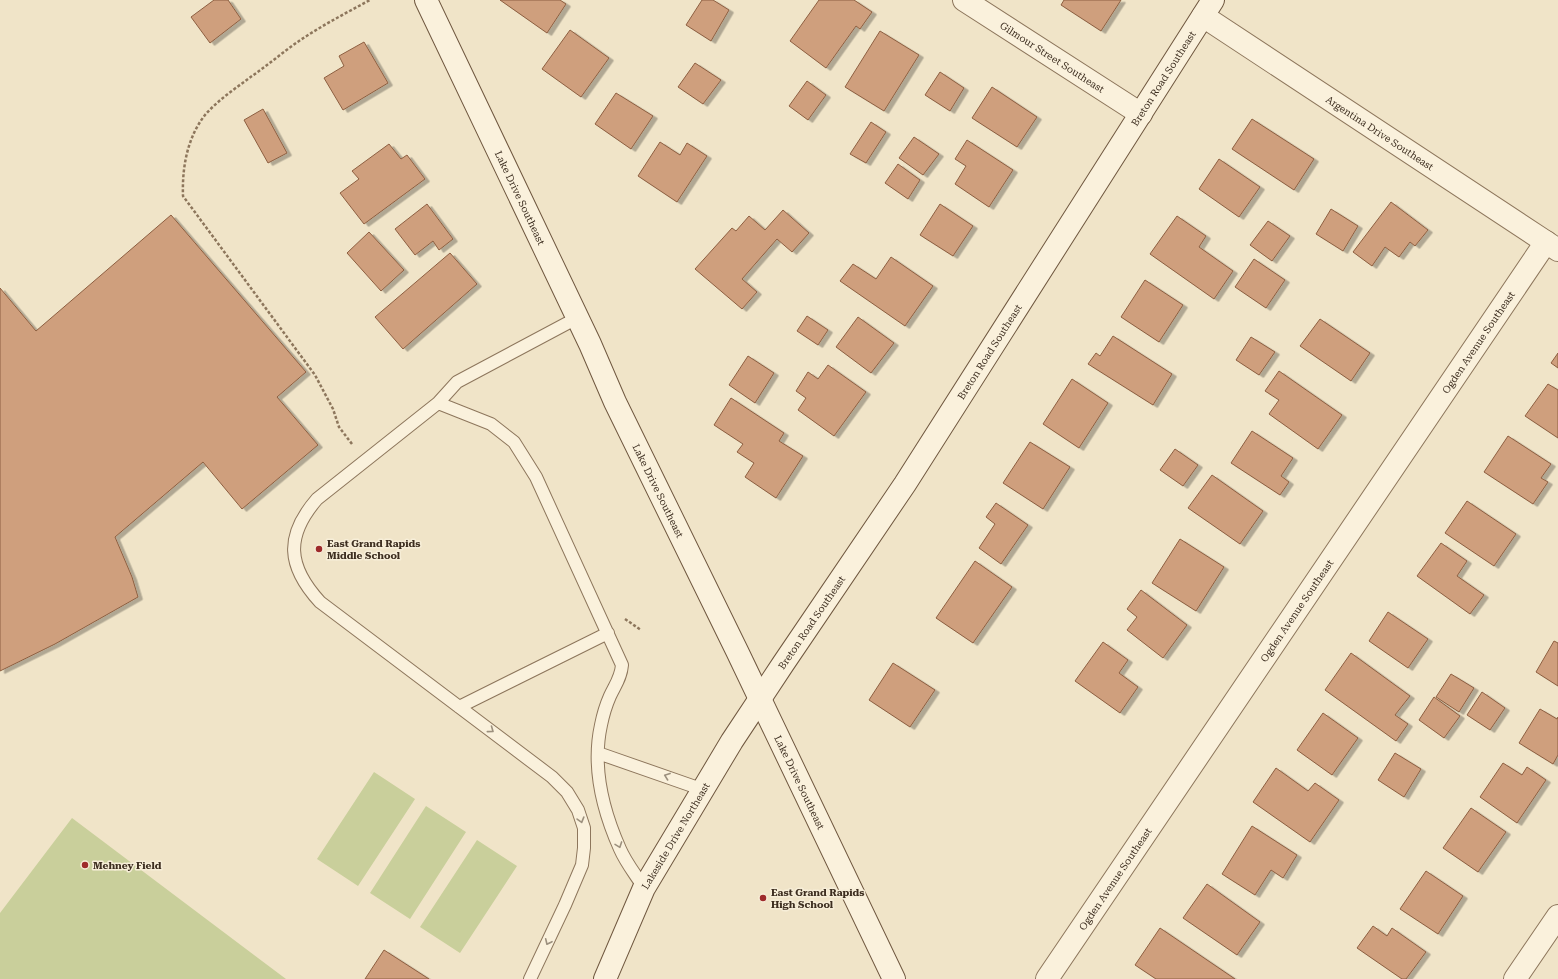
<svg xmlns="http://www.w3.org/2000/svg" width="1558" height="979" viewBox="0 0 1558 979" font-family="'Roboto Serif',serif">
<defs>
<filter id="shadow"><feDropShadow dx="4.5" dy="2.5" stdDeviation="0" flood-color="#0004"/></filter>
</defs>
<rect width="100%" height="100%" fill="#f0e4c8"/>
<path fill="#c9cf9b" d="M374,772L415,799L358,886L317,859Z
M426,806L466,832L410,919L370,893Z
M72,818L286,979H0V913Z
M477,840L517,866L460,953L420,927Z"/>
<path fill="#cf9f7d" stroke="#8d5f41" filter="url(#shadow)" d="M214,0H228L241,19L210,43L191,17Z
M500,0H560L566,4L547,33Z
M702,0H713L729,10L711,41L686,25Z
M819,0H854L872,12L860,29L856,26L826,68L790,41Z
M1064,0H1121L1101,31L1061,5Z
M570,30L609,58L581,97L542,69Z
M880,31L919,55L884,111L845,87Z
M364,42L388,83L343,110L324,78L344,66L339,56Z
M695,63L721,80L703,104L678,87Z
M940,72L964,88L950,111L925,95Z
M807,81L826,95L808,120L789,106Z
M992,87L1037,117L1017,147L972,118Z
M616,93L653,116L631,149L595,124Z
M263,109L287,153L268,163L244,120Z
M1252,119L1314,159L1294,190L1232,149Z
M871,122L886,132L866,163L850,154Z
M914,137L939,154L923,175L899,158Z
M967,140L1013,170L989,207L955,184L966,166L955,159Z
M660,142L680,155L687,143L707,156L677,202L638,176Z
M389,144L401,159L407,155L425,179L364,224L340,193L359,179L352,171Z
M1219,159L1260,187L1239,217L1199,189Z
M898,164L920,180L908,199L885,183Z
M1391,202L1428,230L1415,246L1410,242L1399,257L1385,247L1372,266L1353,252Z
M427,204L453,239L439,250L433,241L415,255L395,229Z
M940,204L973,226L953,256L920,235Z
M1331,209L1358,226L1343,251L1316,234Z
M783,210L809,233L792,252L777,239L742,279L757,292L742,309L695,269L732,228L736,231L749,216L765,230Z
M171,215L306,372L277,397L318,445L242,509L203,462L115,537L132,577L138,597L55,644L0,671V288L36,331Z
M1177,216L1206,236L1199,247L1233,271L1214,299L1150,254Z
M1268,221L1290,236L1272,261L1250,245Z
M369,232L404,270L381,291L347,253Z
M450,253L477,284L403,349L375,317Z
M891,257L933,286L905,326L840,281L853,264L876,279Z
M1254,259L1285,280L1266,308L1235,287Z
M1145,280L1183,305L1159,342L1121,317Z
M807,316L828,330L818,345L797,331Z
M858,317L894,343L871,373L836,347Z
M1320,319L1370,353L1351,381L1300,346Z
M1113,336L1172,374L1153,405L1088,364L1096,353L1100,356Z
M1251,337L1275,352L1259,375L1236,360Z
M1558,353V368L1551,363Z
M748,356L774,373L755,403L729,385Z
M828,365L866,392L834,436L798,410L806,398L796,391L808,372L818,379Z
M1279,371L1342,415L1318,449L1269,414L1279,400L1265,391Z
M1072,379L1108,403L1079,448L1043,424Z
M1548,384L1558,390V438L1525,416Z
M731,398L784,433L779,441L803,456L776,498L745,477L754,463L737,452L743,444L714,425Z
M1252,431L1293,458L1281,476L1289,482L1280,495L1231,463Z
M1508,436L1551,464L1541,478L1548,482L1533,504L1484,472Z
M1030,442L1070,467L1043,509L1003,483Z
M1175,449L1198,465L1183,486L1160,470Z
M1212,475L1263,511L1240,544L1188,508Z
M1467,501L1516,534L1494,566L1445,533Z
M996,503L1028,525L1001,564L979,548L995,524L986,517Z
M1180,539L1224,567L1196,611L1152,583Z
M1441,543L1467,561L1457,576L1484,595L1470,614L1417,576Z
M975,561L1012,587L973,643L936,618Z
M1141,590L1187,625L1163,658L1127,630L1137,617L1127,609Z
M1388,612L1428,639L1408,668L1369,641Z
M1554,641L1558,643V686L1536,672Z
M1103,642L1128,660L1119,673L1138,687L1120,713L1075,681Z
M1351,653L1410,696L1395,715L1408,724L1396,741L1325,690Z
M893,663L935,690L910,727L869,700Z
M1451,674L1474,688L1459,712L1436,697Z
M1482,692L1505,708L1490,730L1467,715Z
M1434,697L1460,716L1444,738L1419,720Z
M1540,709L1557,719L1558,717V755L1553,764L1519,743Z
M1323,713L1358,738L1332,775L1297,750Z
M1395,753L1421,769L1404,797L1378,780Z
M1503,763L1522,775L1527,767L1546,780L1517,823L1480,797Z
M1276,768L1308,791L1315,783L1339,800L1310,842L1253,802Z
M1471,808L1506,832L1478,872L1443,848Z
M1252,826L1297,855L1283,878L1271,870L1255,895L1222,874Z
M1426,871L1463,896L1438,934L1400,909Z
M1207,884L1260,922L1237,955L1183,918Z
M1373,926L1387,936L1392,928L1426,952L1406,979H1402L1357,948Z
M1160,928L1235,979H1156L1135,965Z
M384,950L429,979H365Z"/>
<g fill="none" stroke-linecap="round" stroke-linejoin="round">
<defs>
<path id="service" d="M438,403L491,424L514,442L536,477L622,665C621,678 615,685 610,696C606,705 603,715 601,725C592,766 603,811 620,849C626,863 636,875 644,888
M459,707L608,633
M598,753L704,790
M530,979L565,905L582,865L584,848V828L578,810L567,792L552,777L320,602C287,566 285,536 317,499L438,403L457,382L577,318"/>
<g id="minor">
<path id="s1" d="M964,0L1141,114"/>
<path id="s2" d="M1203,16L1558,250"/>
<path id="s3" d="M1047,979L1546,242"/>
<path d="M1515,979L1558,916"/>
</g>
<g id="secondary">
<path id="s4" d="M426,0L590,344L615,402L737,651L894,979"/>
<path id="s5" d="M605,979L644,888L732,741L783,664L905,484L1213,0"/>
</g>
</defs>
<use href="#service" stroke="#8d765c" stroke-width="14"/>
<use href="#minor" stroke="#8d765c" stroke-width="24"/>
<use href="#secondary" stroke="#6f573f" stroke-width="24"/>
<path stroke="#8d765c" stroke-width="2.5" stroke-dasharray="3 2" stroke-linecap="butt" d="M352,444L339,427L333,409L315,375L183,196C182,168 187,138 205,115C218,100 236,88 252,76C268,65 283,52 299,41C321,26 346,13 370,0
M625,619L641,630"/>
<use href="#service" stroke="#faf1dc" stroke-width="12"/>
<use href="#minor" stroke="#faf1dc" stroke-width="22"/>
<use href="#secondary" stroke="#faf1dc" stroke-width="22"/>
</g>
<defs><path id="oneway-chevron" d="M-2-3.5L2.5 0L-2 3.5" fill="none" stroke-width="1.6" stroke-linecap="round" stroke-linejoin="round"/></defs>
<g stroke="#9c907e">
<use href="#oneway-chevron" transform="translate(491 730) rotate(36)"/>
<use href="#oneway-chevron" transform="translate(667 776) rotate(-160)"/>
<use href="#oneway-chevron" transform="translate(581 820) rotate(74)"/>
<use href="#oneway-chevron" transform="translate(619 845) rotate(70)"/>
<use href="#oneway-chevron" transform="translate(548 942) rotate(115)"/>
</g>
<g fill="#9e2a2b" stroke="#f7eed8" stroke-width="1.5">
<circle cx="319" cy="549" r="4"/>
<circle cx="85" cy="865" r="4"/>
<circle cx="763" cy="898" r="4"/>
</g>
<g text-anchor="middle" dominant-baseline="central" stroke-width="3" stroke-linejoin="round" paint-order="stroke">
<g font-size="10" fill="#3d2e20" stroke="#f7eed8">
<text stroke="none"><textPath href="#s1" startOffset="105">Gilmour Street Southeast</textPath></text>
<text stroke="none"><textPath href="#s5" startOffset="1061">Breton Road Southeast</textPath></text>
<text stroke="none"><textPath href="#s2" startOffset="212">Argentina Drive Southeast</textPath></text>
<text stroke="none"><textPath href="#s4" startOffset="219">Lake Drive Southeast</textPath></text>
<text stroke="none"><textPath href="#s3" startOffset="769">Ogden Avenue Southeast</textPath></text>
<text stroke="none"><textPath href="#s5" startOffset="737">Breton Road Southeast</textPath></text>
<text stroke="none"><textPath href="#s4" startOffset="543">Lake Drive Southeast</textPath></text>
<text stroke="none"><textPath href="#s3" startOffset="445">Ogden Avenue Southeast</textPath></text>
<text stroke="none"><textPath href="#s5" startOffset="413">Breton Road Southeast</textPath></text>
<text stroke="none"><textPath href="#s4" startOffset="867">Lake Drive Southeast</textPath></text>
<text stroke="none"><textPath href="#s5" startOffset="160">Lakeside Drive Northeast</textPath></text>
<text stroke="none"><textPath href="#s3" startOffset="121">Ogden Avenue Southeast</textPath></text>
</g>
<g font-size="10" font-weight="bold" fill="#3d2e20" stroke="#f7eed8" text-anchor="start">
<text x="327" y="543">East Grand Rapids<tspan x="327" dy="12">Middle School</tspan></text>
<text x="93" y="865">Mehney Field</text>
<text x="771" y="892">East Grand Rapids<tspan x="771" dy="12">High School</tspan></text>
</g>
</g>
</svg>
